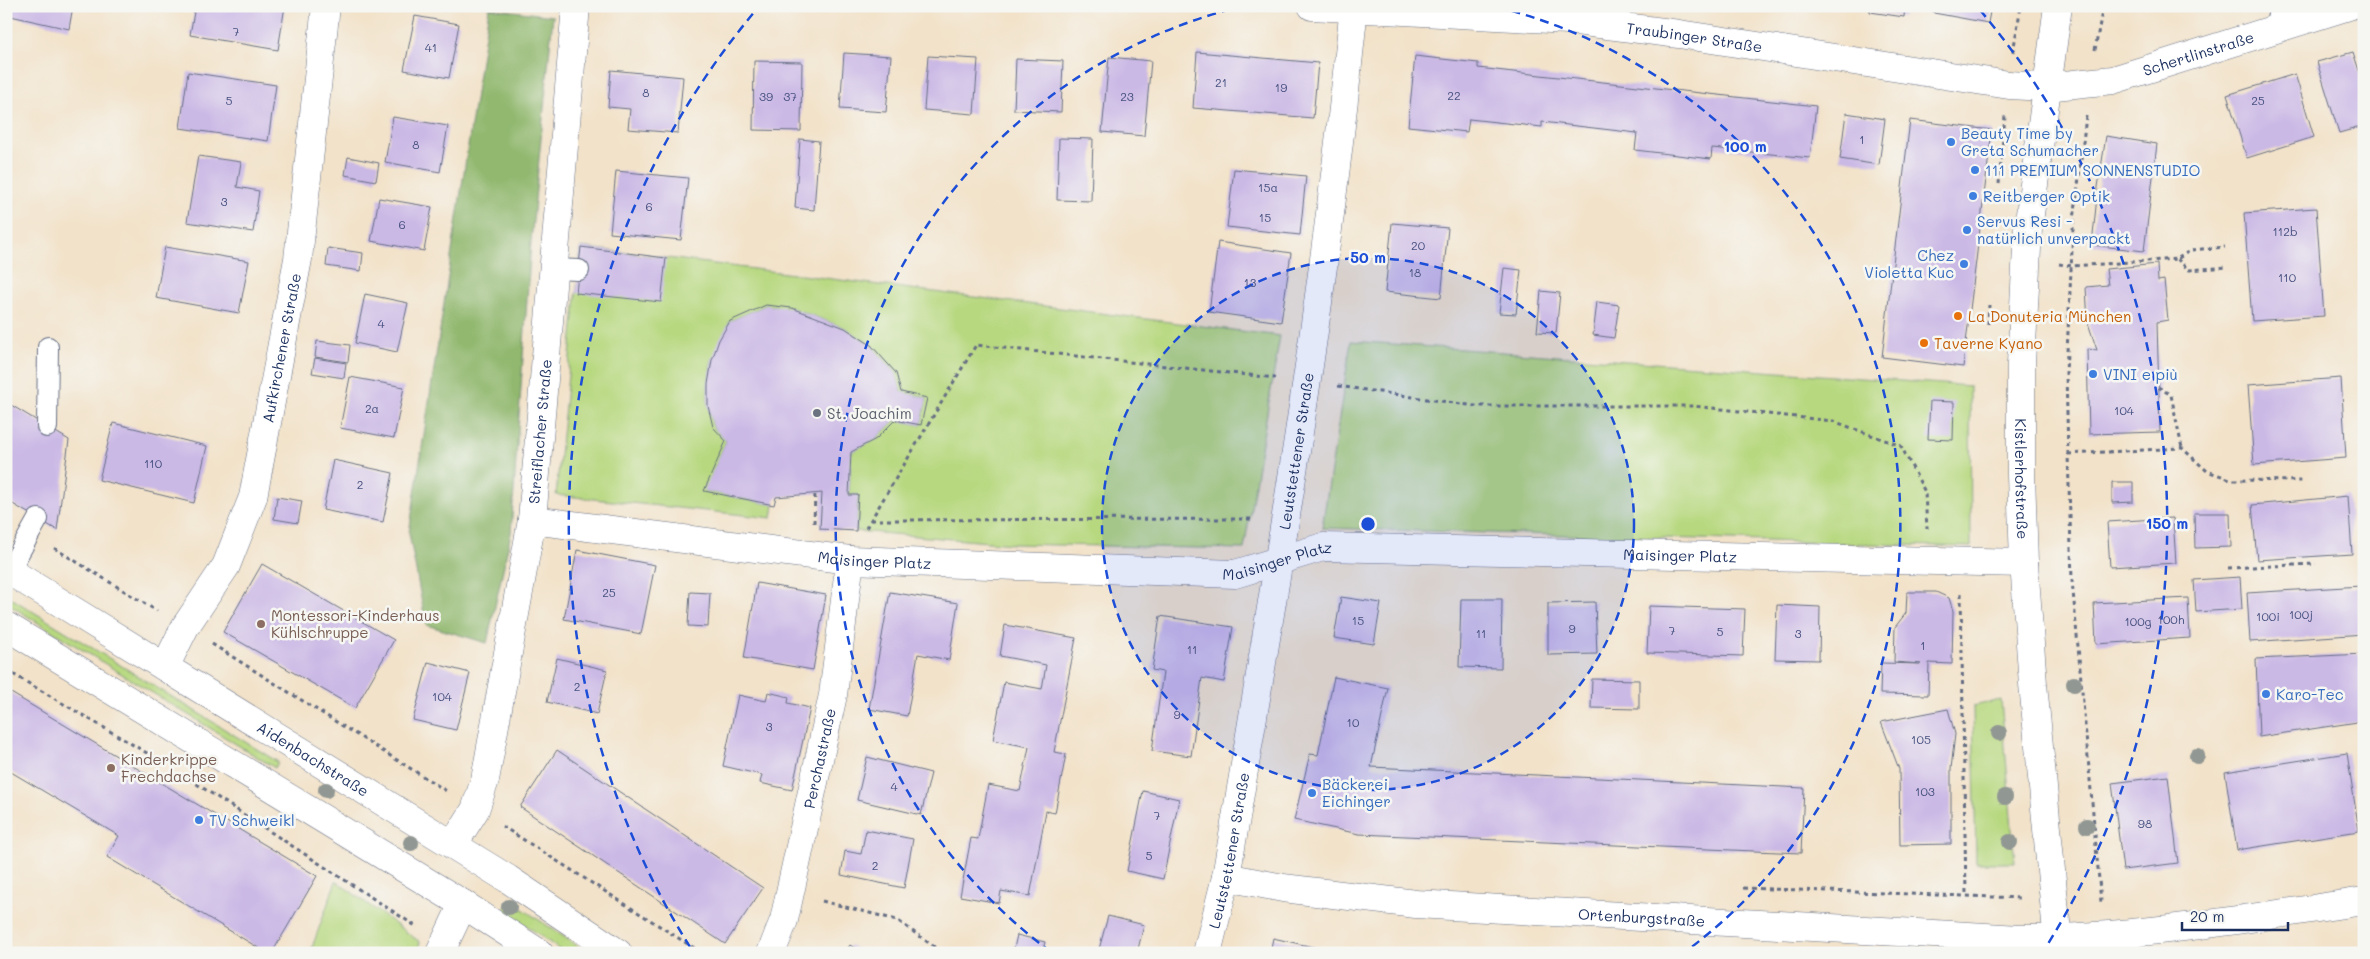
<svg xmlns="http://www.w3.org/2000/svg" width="2370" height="959" viewBox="0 0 2370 959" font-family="Mali,sans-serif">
<rect width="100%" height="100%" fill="#f6f6f2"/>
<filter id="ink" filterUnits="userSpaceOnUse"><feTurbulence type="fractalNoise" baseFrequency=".02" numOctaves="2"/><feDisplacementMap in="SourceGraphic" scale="10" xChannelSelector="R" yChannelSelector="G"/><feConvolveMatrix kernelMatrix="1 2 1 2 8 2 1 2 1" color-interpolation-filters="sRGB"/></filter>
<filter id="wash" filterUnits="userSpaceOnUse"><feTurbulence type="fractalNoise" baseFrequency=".0096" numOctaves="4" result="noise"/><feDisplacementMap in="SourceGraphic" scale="20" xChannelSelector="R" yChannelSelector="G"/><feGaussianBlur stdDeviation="1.12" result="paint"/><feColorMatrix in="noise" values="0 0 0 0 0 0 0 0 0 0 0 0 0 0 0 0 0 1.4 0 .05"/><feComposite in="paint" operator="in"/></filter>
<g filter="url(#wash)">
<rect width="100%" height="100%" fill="#f2e2c9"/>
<path fill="#b7d87f" stroke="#69846e" d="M581,247L1280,336L1244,549L1013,544L856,531L858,495H849L851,452L876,439L895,420L921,425L927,398L901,392L896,373L871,345L845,328L792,308L766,305L730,321L712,360L708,384V406L713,427L726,441L705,491L774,505L772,518L556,495Z
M1351,341L1970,386L1971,547L1322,528Z
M6,595L278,762L275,768L6,603Z
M2001,700L2015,863H1976L1973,706Z
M336,881L420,942L417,953H310Z
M511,901L588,953H564L504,909Z"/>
<path fill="#91b86e" stroke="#567466" d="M489,8L553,16L531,241L511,533L487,643L426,625L409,533Z"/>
<g id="blocks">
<path fill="#cab8e5" d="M6,6H73L69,29L6,15Z
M195,6H285L278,50L190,35Z
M1870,6H1905L1904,17L1870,12Z
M1935,6H1991L1988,23L1934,13Z
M415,16L459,24L449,78L404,70Z
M1197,52L1318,63L1313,118L1193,108Z
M2353,52L2364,86V126L2339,133L2317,62Z
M844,53L891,56L886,112L840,109Z
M928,56L978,59L974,114L924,110Z
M1415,56L1478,63V68L1816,106L1810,158L1712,148L1711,159L1635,150L1637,133L1542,122V127L1469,119L1467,132L1408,126Z
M1109,57L1151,61L1144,136L1102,132Z
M1016,59L1063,61L1061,112L1014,110Z
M754,61L802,62L801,131L753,130Z
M611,70L683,77L678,133L628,129L630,109L608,107Z
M188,72L276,85L268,141L180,128Z
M2295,74L2314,137L2247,158L2227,95Z
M1846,113L1885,119L1879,165L1840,159Z
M393,117L448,126L440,172L385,162Z
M1910,120L1992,130L1963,367L1882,357Z
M2106,136L2157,144L2144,251L2092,245L2098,187Z
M1059,138L1093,139L1091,201L1057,200Z
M800,139L819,141L814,210L795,208Z
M198,156L241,162L237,187L259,191L253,232L187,222Z
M348,157L379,163L376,181L345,175Z
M1234,169L1306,176L1300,235L1227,227Z
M616,171L688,178L681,240L610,233Z
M379,198L432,207L424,251L371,241Z
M2316,208L2324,316L2252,321L2244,213Z
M1392,223L1448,228L1441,298L1385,292Z
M1218,242L1291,253L1281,322L1209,312Z
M165,247L249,261L239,313L156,298Z
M581,247L666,258L661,302L576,293Z
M328,248L363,253L361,271L326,266Z
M2157,264L2158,281L2164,280L2168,320L2157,322L2160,432L2089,434L2087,349L2097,350L2088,323L2086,287L2108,285L2106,269Z
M1504,268L1521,270L1516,314L1499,313Z
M1541,291L1560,293L1556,333L1537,332Z
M365,294L408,303L397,352L355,343Z
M1597,302L1619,305L1614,338L1593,335Z
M766,305L792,308L845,328L871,345L896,373L901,392L927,398L921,425L895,420L876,439L851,452L849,495H858L856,531L820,529L822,493L776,497L774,505L704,491L726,441L713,427L708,406V384L712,360L719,340L730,321Z
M317,341L350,345L348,362L315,357Z
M315,358L346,363L344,378L312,373Z
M350,377L404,387L394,438L340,428Z
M2341,378L2346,458L2254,465L2248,385Z
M1930,401L1954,402L1953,440L1928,439Z
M6,402L69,440L57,530L6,500Z
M113,423L207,446L194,503L99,480Z
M333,460L393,473L383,522L323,510Z
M2112,482H2133V502L2112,503Z
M2348,496L2352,554L2257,560L2252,505Z
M277,497L302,501L298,523L274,519Z
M2194,513H2230L2231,547L2195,548Z
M2173,518L2176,563L2110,567L2107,522Z
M577,550L655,565L641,634L564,619Z
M262,564L394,640L355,708L223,632Z
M2240,577L2242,609L2196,612L2194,580Z
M757,583L826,595L813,670L744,658Z
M2361,586L2364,634L2250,642L2247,593Z
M690,592L710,593L708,627L688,626Z
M890,592L958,603L949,660L918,654L907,716L869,709Z
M1907,592H1936L1949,598L1953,611L1952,664L1929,663L1928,695L1880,694L1881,663L1921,664L1894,662L1895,627L1906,613Z
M1341,597L1381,603L1374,644L1334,638Z
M2188,598L2190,638L2096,644L2094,603Z
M1461,599H1502L1501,668L1459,667Z
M1595,602L1597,654L1548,655V603Z
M1777,605L1820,607L1819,660L1775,659Z
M1649,606L1745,609L1743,656L1647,653Z
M1160,616L1233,627L1224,682L1202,678L1191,756L1152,751L1163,672L1152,670Z
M1005,625L1076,638L1054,752L1066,754L1055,813L1046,811L1030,896L1001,891L999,903L960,896L971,838L978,839L988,785L1020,791L1029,747L993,740L1004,682L1042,689L1046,665L1000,656Z
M2364,654V721L2259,737L2256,659Z
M557,658L607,670L597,714L547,702Z
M428,662L470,673L456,730L413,720Z
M1334,677L1388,688L1371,767L1804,788L1801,853L1359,834L1294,820L1310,754L1318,755Z
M1592,679L1639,680V709L1591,708Z
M6,690L317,876L272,953H267L107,857L119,836L6,769Z
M768,692L789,697L788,703L810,708L792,790L760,783L762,775L723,766L738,695L766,701Z
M1948,709L1955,734L1951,769V844L1900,845L1899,769L1881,722Z
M557,750L763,888L725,944L520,807Z
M2347,753L2359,831L2237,850L2225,772Z
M867,757L931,773L921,815L857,800Z
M2168,776L2178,863L2123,870L2112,783Z
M1143,791L1179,799L1163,879L1127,871Z
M866,830L913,839L904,888L841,875L845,851L861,854Z
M1108,916L1144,925L1137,953H1098Z
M1017,935L1045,942L1042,953H1013Z
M1273,938L1335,952V953H1270Z
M850,945L862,953H845Z"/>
</g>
</g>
<g filter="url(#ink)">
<use href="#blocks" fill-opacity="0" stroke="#666e83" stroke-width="1"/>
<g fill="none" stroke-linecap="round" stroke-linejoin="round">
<defs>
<path id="lane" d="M2276,29L2279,6
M554,269L579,270
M47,427L48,347
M9,571L38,519"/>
<g id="street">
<path id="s1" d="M1312,6L1568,20L1679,34L2009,85L2045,87L2113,80L2349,6"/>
<path id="s2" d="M532,520L850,560L1235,574L1323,547L2024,563"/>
<path id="s3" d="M165,667L185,627L226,566L253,497L298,259L326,6"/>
<path id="s4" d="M453,845L475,810L485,780L532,520L576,6"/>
<path id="s5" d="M1226,877L1283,888L1416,904L2020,939C2136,938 2250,918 2364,901"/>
<path d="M440,953L463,904"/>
<path id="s6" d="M771,953L784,920L833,695L850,560"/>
<path id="s7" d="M1207,953L1226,877C1275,587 1325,298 1354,6"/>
</g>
<g id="secondary">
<path id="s8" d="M2058,6L2028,229L2021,364V475L2024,563L2033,684L2059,953"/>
<path id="s9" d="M6,569L508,879L618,953"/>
<path d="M6,626L463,904L539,953"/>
</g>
</defs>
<use href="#lane" stroke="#666e83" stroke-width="22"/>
<use href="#street" stroke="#666e83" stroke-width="29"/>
<use href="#secondary" stroke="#666e83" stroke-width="29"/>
<path stroke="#666e83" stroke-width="3" stroke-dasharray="4 4" stroke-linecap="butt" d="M2095,50L2103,6
M2013,52L2021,6
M2086,116L2073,229L2066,373L2068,454L2072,580L2101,902
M1999,184L2005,116
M2177,259L2189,270L2228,267
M2059,264L2072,266L2177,259L2191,250L2225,247
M1988,324L1989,305
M1338,386L1475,406H1693L1833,421L1901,446L1925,492L1927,529
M2158,387L2171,395L2182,448
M2068,454L2182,448L2207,471L2233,480L2303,481
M871,520L1252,519
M814,523L815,493
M866,528L976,345L1275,378
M54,548L157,611
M2228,568L2316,564
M1961,593L1966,895
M212,644L448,792
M6,670L152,756
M183,775L417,927
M502,826L702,953
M1743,888L2022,898
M822,901L897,920L943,953"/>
<use href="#lane" stroke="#fff" stroke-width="20"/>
<use href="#street" stroke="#fff" stroke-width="28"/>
<use href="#secondary" stroke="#fff" stroke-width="28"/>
</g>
<g fill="#919793">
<circle cx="2074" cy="684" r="8"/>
<circle cx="1999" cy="733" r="8"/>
<circle cx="2197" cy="756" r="8"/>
<circle cx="326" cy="790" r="8"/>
<circle cx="2005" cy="797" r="8"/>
<circle cx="2087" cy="826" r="8"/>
<circle cx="2010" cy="842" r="8"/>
<circle cx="411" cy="843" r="8"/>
<circle cx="509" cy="907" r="8"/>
</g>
</g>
<circle cx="1368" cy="524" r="266" fill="#1d4ed8" fill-opacity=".12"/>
<g fill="none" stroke="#1d4ed8" stroke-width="2.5" stroke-dasharray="9 6">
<circle cx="1368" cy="524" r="266"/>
<path d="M1051 952A533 533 0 0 1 1239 7M1497 7A533 533 0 0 1 1685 952"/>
<path d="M690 947A799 799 0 0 1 756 10M1980 10A799 799 0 0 1 2046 947"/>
</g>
<g fill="#3f7fe0" stroke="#f6f6f2" stroke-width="2">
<circle cx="1951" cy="142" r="5"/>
<circle cx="1975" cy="170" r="5"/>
<circle cx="1973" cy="196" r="5"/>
<circle cx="1967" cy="230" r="5"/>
<circle cx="1964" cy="264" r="5"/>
<circle cx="2093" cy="374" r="5"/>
<circle cx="2266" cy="694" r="5"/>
<circle cx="1312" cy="793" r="5"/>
<circle cx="199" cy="820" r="5"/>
</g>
<g fill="#e8710a" stroke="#f6f6f2" stroke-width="2">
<circle cx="1958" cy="316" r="5"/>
<circle cx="1924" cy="343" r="5"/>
</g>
<circle fill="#6b7280" stroke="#f6f6f2" stroke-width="2" cx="817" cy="413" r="5"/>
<g fill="#8d6e63" stroke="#f6f6f2" stroke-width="2">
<circle cx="261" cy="624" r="5"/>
<circle cx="111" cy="768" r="5"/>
</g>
<g text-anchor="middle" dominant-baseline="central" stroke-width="5" stroke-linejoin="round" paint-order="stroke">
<g font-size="12" fill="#475180">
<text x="236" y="31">7</text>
<text x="431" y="47">41</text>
<text x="1221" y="82">21</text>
<text x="1281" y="87">19</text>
<text x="646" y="92">8</text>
<text x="1454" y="95">22</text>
<text x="766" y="96">39</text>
<text x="790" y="96">37</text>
<text x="1127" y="96">23</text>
<text x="229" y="100">5</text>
<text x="2258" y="100">25</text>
<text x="1862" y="139">1</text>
<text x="416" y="144">8</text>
<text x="1268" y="187">15a</text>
<text x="224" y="201">3</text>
<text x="649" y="206">6</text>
<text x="1265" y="217">15</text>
<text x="402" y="224">6</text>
<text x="2285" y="231">112b</text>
<text x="1418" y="245">20</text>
<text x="1415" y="272">18</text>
<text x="2287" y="277">110</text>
<text x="1250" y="282">13</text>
<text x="381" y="323">4</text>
<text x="372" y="408">2a</text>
<text x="2124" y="410">104</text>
<text x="153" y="463">110</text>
<text x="360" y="484">2</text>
<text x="609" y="592">25</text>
<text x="2301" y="614">100j</text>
<text x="2268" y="616">100i</text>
<text x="2171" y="619">100h</text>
<text x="1358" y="620">15</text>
<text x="2138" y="621">100g</text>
<text x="1572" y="628">9</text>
<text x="1672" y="630">7</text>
<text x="1720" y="631">5</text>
<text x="1481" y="633">11</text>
<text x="1798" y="633">3</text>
<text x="1923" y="645">1</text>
<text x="1192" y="649">11</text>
<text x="577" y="686">2</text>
<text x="442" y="696">104</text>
<text x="1177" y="714">9</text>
<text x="1353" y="722">10</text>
<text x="769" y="726">3</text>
<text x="1921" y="739">105</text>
<text x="894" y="786">4</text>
<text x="1925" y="791">103</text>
<text x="1157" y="815">7</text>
<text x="2145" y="823">98</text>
<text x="1149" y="855">5</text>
<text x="875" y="865">2</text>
</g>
<g font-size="15" fill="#1b2f5e" stroke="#f6f6f2">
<text stroke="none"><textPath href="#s1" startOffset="384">Traubinger Straße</textPath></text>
<text stroke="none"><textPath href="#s1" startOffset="896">Schertlinstraße</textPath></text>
<text stroke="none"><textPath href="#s3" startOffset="344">Aufkirchener Straße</textPath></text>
<text stroke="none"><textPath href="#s4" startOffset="426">Streiflacher Straße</textPath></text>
<text stroke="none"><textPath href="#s7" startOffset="510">Leutstettener Straße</textPath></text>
<text stroke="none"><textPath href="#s8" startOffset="475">Kistlerhofstraße</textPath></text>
<text stroke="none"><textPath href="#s2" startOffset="1155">Maisinger Platz</textPath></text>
<text stroke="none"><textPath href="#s2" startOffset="345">Maisinger Platz</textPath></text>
<text stroke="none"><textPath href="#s2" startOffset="750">Maisinger Platz</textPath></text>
<text stroke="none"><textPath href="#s6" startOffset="201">Perchastraße</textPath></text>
<text stroke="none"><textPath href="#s9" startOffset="361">Aidenbachstraße</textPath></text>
<text stroke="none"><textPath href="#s7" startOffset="105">Leutstettener Straße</textPath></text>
<text stroke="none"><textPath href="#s5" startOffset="418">Ortenburgstraße</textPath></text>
</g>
<g font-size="15" fill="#366cbe" stroke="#f6f6f2" text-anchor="start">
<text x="1961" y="133">Beauty Time by<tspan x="1961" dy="17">Greta Schumacher</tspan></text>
<text x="1985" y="170">111 PREMIUM SONNENSTUDIO</text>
<text x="1983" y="196">Reitberger Optik</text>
<text x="1977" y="221">Servus Resi -<tspan x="1977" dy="17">natürlich unverpackt</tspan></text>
<text x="1954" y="255" text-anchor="end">Chez<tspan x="1954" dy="17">Violetta Kuc</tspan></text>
<text x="2103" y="374">VINI e più</text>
<text x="2276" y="694">Karo-Tec</text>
<text x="1322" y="784">Bäckerei<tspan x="1322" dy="17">Eichinger</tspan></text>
<text x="209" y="820">TV Schweikl</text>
</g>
<g font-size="15" fill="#c56008" stroke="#f6f6f2" text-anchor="start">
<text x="1968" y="316">La Donuteria München</text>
<text x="1934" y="343">Taverne Kyano</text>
</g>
<g font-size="15" fill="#5b616d" stroke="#f6f6f2" text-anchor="start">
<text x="827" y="413">St. Joachim</text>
</g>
<g font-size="15" fill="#785e54" stroke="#f6f6f2" text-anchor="start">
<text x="271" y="615">Montessori-Kinderhaus<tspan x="271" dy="17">Kühlschruppe</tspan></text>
<text x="121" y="759">Kinderkrippe<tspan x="121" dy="17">Frechdachse</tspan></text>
</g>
</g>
<circle cx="1368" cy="524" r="8" fill="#1d4ed8" stroke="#f6f6f2" stroke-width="2.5"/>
<g font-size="15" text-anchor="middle" font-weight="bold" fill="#1d4ed8" stroke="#f6f6f2" stroke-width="5" stroke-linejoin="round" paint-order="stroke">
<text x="1745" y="152">100 m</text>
<text x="1368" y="263">50 m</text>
<text x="2167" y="529">150 m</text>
</g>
<rect width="2370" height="959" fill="none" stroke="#f6f6f2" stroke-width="25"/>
<path d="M2182 922v8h106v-8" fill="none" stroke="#1b2f5e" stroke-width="2.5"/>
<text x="2190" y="922" font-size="15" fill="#1b2f5e" stroke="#f6f6f2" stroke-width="4" paint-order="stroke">20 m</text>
</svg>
